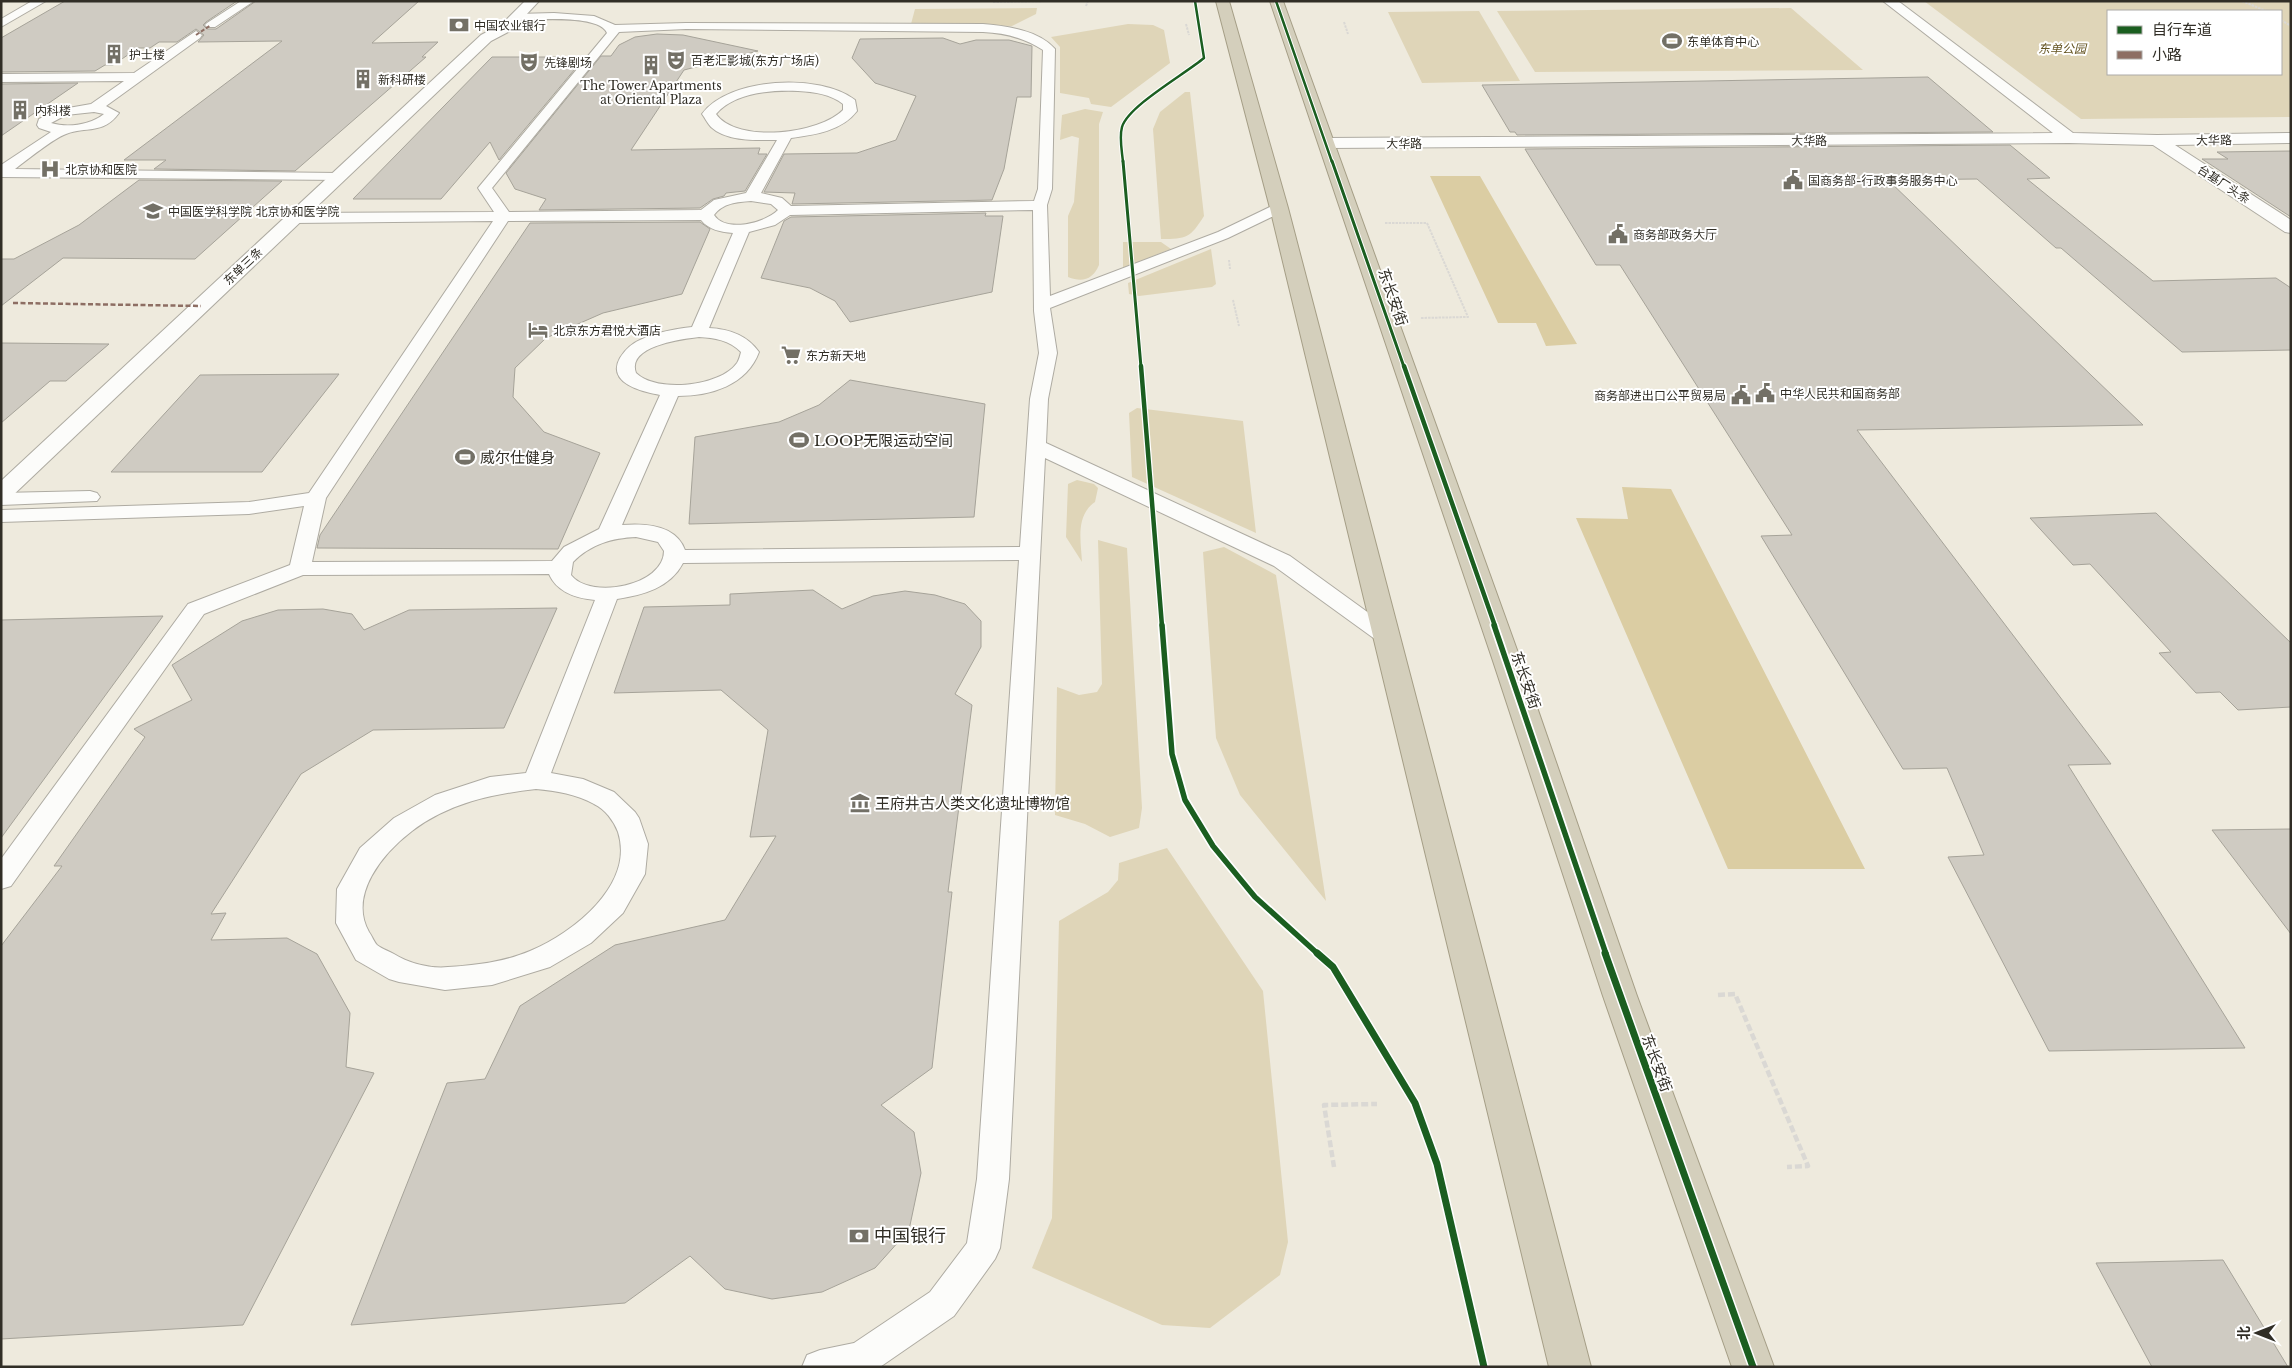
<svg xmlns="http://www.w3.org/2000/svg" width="2292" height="1368" viewBox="0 0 2292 1368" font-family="'Libre Baskerville','Noto Sans SC',serif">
<rect width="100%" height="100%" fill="#eeeadd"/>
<path fill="#dfd5b8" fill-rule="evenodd" d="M1924,1H2291V117L2081,119ZM2108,11H2281V74H2108Z
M1037,8L1036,14L1012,26L911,24L915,9Z
M1791,8L1863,70L1535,72L1497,11Z
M1479,11L1520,81L1422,83L1388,12Z
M1128,24L1153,25L1164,30L1170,63L1111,107L1091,104L1089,98L1060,93V47L1051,37Z
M1185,92H1190L1204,216C1190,238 1187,239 1161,239L1153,129L1160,112Z
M1085,109L1103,112L1099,124V265C1093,279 1083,283 1068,277V216L1074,202L1079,138L1072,136L1060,140L1062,115Z
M1123,242H1161L1171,249L1123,268Z
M1211,249L1216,284L1212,287L1139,296L1129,294L1128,283Z
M1137,408L1243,421L1256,533L1132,477L1129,413Z
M1077,480L1094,484L1098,488L1095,502C1075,516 1081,541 1082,562L1066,537L1068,484Z
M1098,540L1127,548L1142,808L1139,828L1110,837L1085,824L1055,815L1057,687L1079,695L1097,692L1102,684Z
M1224,547L1276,575L1326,901L1240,795L1216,738L1203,552Z
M1167,848L1263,991L1288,1242L1280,1275L1210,1328L1162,1325L1032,1268L1052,1218L1059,921L1108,892L1118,880L1119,863Z"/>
<path fill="#dbcda3" d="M1430,176H1480L1577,344L1546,346L1536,323H1498Z
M1622,487L1671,489L1865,869H1728L1576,518L1628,519Z"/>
<path fill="#cfcbc2" stroke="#a6a399" d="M65,1H237L206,22L203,25L207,29H216L256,1H419L372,43L438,42L422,57H426L295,171L154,169L166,160H124L282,41L198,42L204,35L196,29L177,42H159L150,48H138L113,65H105L95,71L1,72V38Z
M657,34L683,35L758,51L684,70L631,150L760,148L758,154H767L745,191L726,193L724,196L713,199L700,208L539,210L546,199L515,189L506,173L601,56H611L619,45L635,37Z
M943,38L960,44L976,40H1009L1032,46L1031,97H1017L1004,169L992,200L792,204L795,193L764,192L784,154L857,153L896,140L916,96L875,83L852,58L860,39Z
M492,57H585L499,160L490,142L441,199H353Z
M1928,77L1993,132L1517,135L1515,132H1510L1482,85Z
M78,83L1,136V84Z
M2010,145L2050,178L2027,179L2153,281L2276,278L2291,288V350L2182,352L2061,248H2056L1977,179L1888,180L2143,425L1857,430L2111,764L2068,765L2245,1048L2049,1051L1948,857L1984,855L1947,768L1903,769L1761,536L1792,535L1620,265H1596L1525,149Z
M2291,151V217L2202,159H2228L2217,152Z
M139,180L282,181L195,259L63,258L1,306V259H14L79,225Z
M986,213L985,216H1003L992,292L850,322L835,301L810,288L761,278L784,221L791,217Z
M700,222L710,229L682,294L603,313L546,338L515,368L513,397L544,432L600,453L558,549L317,548L320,535L530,223Z
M1,343L109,344L66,381H50L1,423Z
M339,374L262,472H111L200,375Z
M850,380L985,404L974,517L689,524L695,437L779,422L819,405Z
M2156,513L2291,643V707L2238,710L2220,692L2196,693L2159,653L2171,652L2090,564L2073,565L2030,518Z
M813,590L842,609L873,596L905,591L935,595L965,604L981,621V647L955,694L972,705L948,892H952L932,1068L881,1105L914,1132L921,1173L909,1230L875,1268L822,1292L772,1299L725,1289L690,1256L625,1303L351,1325L447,1083L485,1079L520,1006L615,945L725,920L776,836L750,837L768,730L721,690L614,693L644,607L730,605V594Z
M557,608L504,728L373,730L301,774L211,914L226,913L211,940L287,938L317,954L350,1013L346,1067L374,1073L243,1325L1,1339V946L62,866H54L145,737L134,729L192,700L172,665L242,621L278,610L323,609L352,614L364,630L409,610Z
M163,616L129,663L1,838V620Z
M2291,829V934L2212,830Z
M2223,1260L2288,1367H2152L2096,1263Z"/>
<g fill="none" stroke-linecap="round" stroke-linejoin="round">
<defs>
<path id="lane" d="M32,1H46L1,27V19Z
M241,1H254L215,27H207L205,25L207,23Z
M554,13L594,16L615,25L686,23L983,24C1006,26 1039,30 1055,49L1052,189L1047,205L1050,296L1218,232L1274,205H1284L1287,208L1284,211L1228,238L1050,308L1057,353L1048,399L1046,443L1290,556L1395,632L1398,637L1395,642L1387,644L1379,642L1274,566L1045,458L1009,1179L1000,1248L995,1259L954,1316L880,1367H802L807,1355L820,1350L854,1343L930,1292L967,1243L977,1179L1019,560L683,563C670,588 643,595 617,599L551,773L583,779L614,792L635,812L639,818L648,844L645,874L623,913L591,943L550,967L492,985L445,990L399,982L389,979L356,960L336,923L337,889L360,848L394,818L435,795L490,777L526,773L595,600C575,598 557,592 549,574L303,575L204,614L11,886L1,889V859L188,604L290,565L304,506L249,514L1,522V510L249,502L309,493L493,221L294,223L289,221L286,218L289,215L294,213L494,212L478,188L607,33C599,14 535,20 517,20L511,17L517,14ZM686,29L983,32C1006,33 1024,38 1043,50L1038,189L1034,201L791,206L782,198L761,193L791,138C814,135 842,131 857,111L855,100C820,73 729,77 702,114C705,118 708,124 711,127C727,142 757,140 777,140L746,193L714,200L701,210L509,212L492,188L619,32ZM798,91C815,92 830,94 843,104V110C820,134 737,144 716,114C735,92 771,90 798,91ZM751,201L771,204L778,210C765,223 726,233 714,215C723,203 737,202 751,201ZM1033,210L1034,311L1039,353L1030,399L1020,547L685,550C676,525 646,523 622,525L678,396C711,396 747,385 759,352C747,335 729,329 709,328L749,232L775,225L790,215ZM701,220C709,230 721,232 733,233L692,327C675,329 656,332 640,340C631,344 625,350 620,358C606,383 642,392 660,395L599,529L564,547L552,561L312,562L326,498L508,221ZM699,337C715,338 729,340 741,352C740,356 739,360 737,363C720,387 656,393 636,373C626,346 682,339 699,337ZM636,537L658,542L664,551C664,586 590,600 571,575L573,562C591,544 612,538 636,537ZM536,789C557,791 576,794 594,804C605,809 614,821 618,832C635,885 573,933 530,951C504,962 476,965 448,967C431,969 408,963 394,954C389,951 382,949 377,945C374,942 372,936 369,932C348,895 383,853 412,831C449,803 492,794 536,789Z
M196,31L202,35L200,38L106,106L119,113C103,135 86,126 66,134C54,138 27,160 15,169L338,173L343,174L345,177L343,180L1,177V165L51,132L39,128L37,125L39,119L57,110L91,104L124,81L1,82V74L134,73ZM94,112L104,114C90,125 68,128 51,123L66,115Z
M90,491L97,493L100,497L97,501L1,505V493Z"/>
<path id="street" d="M1883,1H1898L2073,133L2157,135L2291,133V143L2175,145L2291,220V233L2285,232L2153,145L2069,143L1327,148L1321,146L1319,143L1321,140L1327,138L2053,133Z"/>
<path id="secondary" d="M525,1H539L512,30L491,41L9,499L1,501V481L481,35L502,24Z"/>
<path id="highway" d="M1216,1H1229L1288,208L1591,1367H1549L1270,208Z
M1270,1H1283L1521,661L1637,996L1774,1367H1732L1603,996L1493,661Z"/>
</defs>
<use href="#lane" stroke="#aeaba2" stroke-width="2"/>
<use href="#street" stroke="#aeaba2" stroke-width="2"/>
<use href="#secondary" stroke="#aeaba2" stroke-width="2"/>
<use href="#highway" stroke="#a59e86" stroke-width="2"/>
<path stroke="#dad8d4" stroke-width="2" stroke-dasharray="2.5 1" stroke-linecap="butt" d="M2242,1L2266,11
M993,2L1048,1
M1086,6L1088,1
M2281,20L2291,26
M1344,22L1348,34
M1186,24L1189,35
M1385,223H1427L1468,317L1420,318
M1229,260L1230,269
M1233,300L1239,326"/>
<path stroke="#dad8d4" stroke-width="4.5" stroke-dasharray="7 3" stroke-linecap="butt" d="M1718,995L1735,994L1808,1166L1787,1167
M1334,1167L1324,1105L1377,1104"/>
<use href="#lane" fill="#fcfcfa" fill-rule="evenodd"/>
<use href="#street" fill="#fcfcfa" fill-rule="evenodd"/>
<use href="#secondary" fill="#fcfcfa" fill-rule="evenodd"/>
<use href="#highway" fill="#d4cfbc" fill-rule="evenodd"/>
<path stroke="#8d6e63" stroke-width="2" stroke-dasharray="4 2" stroke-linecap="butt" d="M196,35L211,25"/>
<path stroke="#8d6e63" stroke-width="2.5" stroke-dasharray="5 2.5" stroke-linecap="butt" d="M13,303L201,306"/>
<defs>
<path id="cycleway-far4" d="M1276,1L1332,162
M1123,162C1122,151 1119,138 1122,127C1128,106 1185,74 1204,58L1195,1"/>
<path id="cycleway-far3" d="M1123,161L1141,367
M1332,161L1404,367"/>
<path id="cycleway-far2" d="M1141,366L1162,626
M1404,366L1495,626"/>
<path id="cycleway-far1" d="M1162,625L1172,754L1185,800L1213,846L1255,897L1318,954
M1494,625L1606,954"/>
<path id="cycleway" d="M1317,953L1333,967L1415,1103L1437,1164L1484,1367
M1605,953L1753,1367"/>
</defs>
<use href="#cycleway-far4" stroke="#fff" stroke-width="4.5"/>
<use href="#cycleway-far3" stroke="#fff" stroke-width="5"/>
<use href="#cycleway-far2" stroke="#fff" stroke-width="7"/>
<use href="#cycleway-far1" stroke="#fff" stroke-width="9"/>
<use href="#cycleway" stroke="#fff" stroke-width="10"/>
<use href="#cycleway-far4" stroke="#1b5e20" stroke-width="2.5"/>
<use href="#cycleway-far3" stroke="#1b5e20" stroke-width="3"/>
<use href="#cycleway-far2" stroke="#1b5e20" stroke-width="4.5"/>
<use href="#cycleway-far1" stroke="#1b5e20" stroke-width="5.5"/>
<use href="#cycleway" stroke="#1b5e20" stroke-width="7"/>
</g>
<defs>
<symbol id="bank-bare" viewBox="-9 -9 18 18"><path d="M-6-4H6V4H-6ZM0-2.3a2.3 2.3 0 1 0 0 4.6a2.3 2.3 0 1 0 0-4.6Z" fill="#737066" stroke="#fff" stroke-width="2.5" paint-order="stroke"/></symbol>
<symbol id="stadium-bare" viewBox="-9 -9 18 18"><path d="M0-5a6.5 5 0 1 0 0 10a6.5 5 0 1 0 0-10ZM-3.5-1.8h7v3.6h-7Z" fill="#737066" stroke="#fff" stroke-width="2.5" paint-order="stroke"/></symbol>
<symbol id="building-bare" viewBox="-9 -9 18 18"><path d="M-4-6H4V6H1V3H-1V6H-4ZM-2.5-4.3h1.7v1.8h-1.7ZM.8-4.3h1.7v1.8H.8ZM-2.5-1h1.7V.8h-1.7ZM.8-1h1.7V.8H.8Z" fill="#737066" stroke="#fff" stroke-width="2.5" paint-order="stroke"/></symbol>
<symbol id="theatre-bare" viewBox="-9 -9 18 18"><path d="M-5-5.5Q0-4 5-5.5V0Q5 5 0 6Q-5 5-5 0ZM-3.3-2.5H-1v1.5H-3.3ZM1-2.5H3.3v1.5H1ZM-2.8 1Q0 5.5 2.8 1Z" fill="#737066" stroke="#fff" stroke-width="2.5" paint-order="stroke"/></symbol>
<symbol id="hospital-bare" viewBox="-9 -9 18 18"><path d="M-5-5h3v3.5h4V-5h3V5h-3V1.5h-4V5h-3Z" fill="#737066" stroke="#fff" stroke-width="2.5" paint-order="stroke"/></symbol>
<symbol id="civic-bare" viewBox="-9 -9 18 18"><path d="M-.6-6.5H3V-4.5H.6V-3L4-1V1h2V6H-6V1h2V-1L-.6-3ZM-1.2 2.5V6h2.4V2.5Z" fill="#737066" stroke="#fff" stroke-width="2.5" paint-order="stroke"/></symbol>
<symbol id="university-bare" viewBox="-9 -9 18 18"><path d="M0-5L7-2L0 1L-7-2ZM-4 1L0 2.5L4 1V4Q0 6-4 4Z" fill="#737066" stroke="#fff" stroke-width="2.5" paint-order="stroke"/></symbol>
<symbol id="hotel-bare" viewBox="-9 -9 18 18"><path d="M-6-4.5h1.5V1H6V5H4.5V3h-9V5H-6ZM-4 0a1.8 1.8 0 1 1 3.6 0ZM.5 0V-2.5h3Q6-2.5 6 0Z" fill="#737066" stroke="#fff" stroke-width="2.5" paint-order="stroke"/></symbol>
<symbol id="supermarket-bare" viewBox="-9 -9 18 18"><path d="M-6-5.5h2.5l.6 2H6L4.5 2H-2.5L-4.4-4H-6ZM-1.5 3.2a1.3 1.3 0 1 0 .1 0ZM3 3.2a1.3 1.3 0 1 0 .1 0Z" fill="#737066" stroke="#fff" stroke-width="2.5" paint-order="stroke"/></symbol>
<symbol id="museum-bare" viewBox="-9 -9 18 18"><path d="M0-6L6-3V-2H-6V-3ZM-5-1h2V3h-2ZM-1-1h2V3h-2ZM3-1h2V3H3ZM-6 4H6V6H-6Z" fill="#737066" stroke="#fff" stroke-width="2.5" paint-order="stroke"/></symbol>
</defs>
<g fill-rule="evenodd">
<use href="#bank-bare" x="445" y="11" width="28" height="28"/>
<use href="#stadium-bare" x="1658" y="27" width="28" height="28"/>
<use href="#building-bare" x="100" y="40" width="28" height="28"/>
<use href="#theatre-bare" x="662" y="46" width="28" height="28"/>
<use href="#theatre-bare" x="515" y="48" width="28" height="28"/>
<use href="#building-bare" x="637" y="51" width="28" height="28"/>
<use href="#building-bare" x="349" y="65" width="28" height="28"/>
<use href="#building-bare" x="6" y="96" width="28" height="28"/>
<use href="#hospital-bare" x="36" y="155" width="28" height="28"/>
<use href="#civic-bare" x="1779" y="166" width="28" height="28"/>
<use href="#university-bare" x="139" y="197" width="28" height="28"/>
<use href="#civic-bare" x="1604" y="220" width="28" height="28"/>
<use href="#hotel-bare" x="524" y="316" width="28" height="28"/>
<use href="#supermarket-bare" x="777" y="341" width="28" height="28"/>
<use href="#civic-bare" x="1751" y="379" width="28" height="28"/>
<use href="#civic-bare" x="1727" y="381" width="28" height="28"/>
<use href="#stadium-bare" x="785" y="426" width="28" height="28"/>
<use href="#stadium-bare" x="451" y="443" width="28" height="28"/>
<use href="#museum-bare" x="846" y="789" width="28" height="28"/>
<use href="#bank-bare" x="845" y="1222" width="28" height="28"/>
</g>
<g text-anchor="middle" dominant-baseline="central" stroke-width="4" stroke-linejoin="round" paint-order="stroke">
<g font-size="12" fill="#312e26" stroke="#fff" text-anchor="start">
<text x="474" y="25">中国农业银行</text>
<text x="1687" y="41">东单体育中心</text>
<text x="129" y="54">护士楼</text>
<text x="691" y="60">百老汇影城(东方广场店)</text>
<text x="544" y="62">先锋剧场</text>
<text x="378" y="79">新科研楼</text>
<text x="651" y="85" text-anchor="middle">The Tower Apartments<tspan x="651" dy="14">at Oriental Plaza</tspan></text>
<text x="35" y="110">内科楼</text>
<text x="65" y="169">北京协和医院</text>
<text x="1808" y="180">国商务部-行政事务服务中心</text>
<text x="168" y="211">中国医学科学院 北京协和医学院</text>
<text x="1633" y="234">商务部政务大厅</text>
<text x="553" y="330">北京东方君悦大酒店</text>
<text x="806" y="355">东方新天地</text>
<text x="1780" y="393">中华人民共和国商务部</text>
<text x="1726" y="395" text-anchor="end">商务部进出口公平贸易局</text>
</g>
<g font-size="12" font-style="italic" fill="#655523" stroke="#fff">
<text x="2062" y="48">东单公园</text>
</g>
<g font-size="12" fill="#312e26" stroke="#fff">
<text x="1809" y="140">大华路</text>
<text transform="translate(2214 140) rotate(-1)">大华路</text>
<text x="1404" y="143">大华路</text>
<text transform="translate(2224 184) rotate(33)">台基厂头条</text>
<text transform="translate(243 266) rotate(-43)">东单三条</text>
</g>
<g font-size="15" fill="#312e26" stroke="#fff">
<text transform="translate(1393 297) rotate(71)">东长安街</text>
<text transform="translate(1526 680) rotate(71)">东长安街</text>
<text transform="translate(1657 1063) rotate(70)">东长安街</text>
</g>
<g font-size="15" fill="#312e26" stroke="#fff" text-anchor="start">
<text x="814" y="440">LOOP无限运动空间</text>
<text x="480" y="457">威尔仕健身</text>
<text x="875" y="803">王府井古人类文化遗址博物馆</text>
</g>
<g font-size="18" fill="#312e26" stroke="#fff" text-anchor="start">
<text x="874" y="1236">中国银行</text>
</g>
</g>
<rect width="2292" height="1368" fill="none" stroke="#312e26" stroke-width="5"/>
<rect x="2107" y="10" width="175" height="65" fill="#ffffff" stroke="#adaba8"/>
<rect x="2117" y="26" width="25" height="8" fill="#1b5e20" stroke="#adaba8"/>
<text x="2152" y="35" font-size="15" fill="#312e26">自行车道</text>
<rect x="2117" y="51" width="25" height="8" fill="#8d6e63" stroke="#adaba8"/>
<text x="2152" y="60" font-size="15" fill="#312e26">小路</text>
<g transform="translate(2257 1333) rotate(270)" stroke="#ffffff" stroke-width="4" paint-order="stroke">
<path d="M0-4L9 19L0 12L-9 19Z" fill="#312e26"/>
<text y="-8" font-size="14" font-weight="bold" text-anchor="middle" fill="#312e26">北</text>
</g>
</svg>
